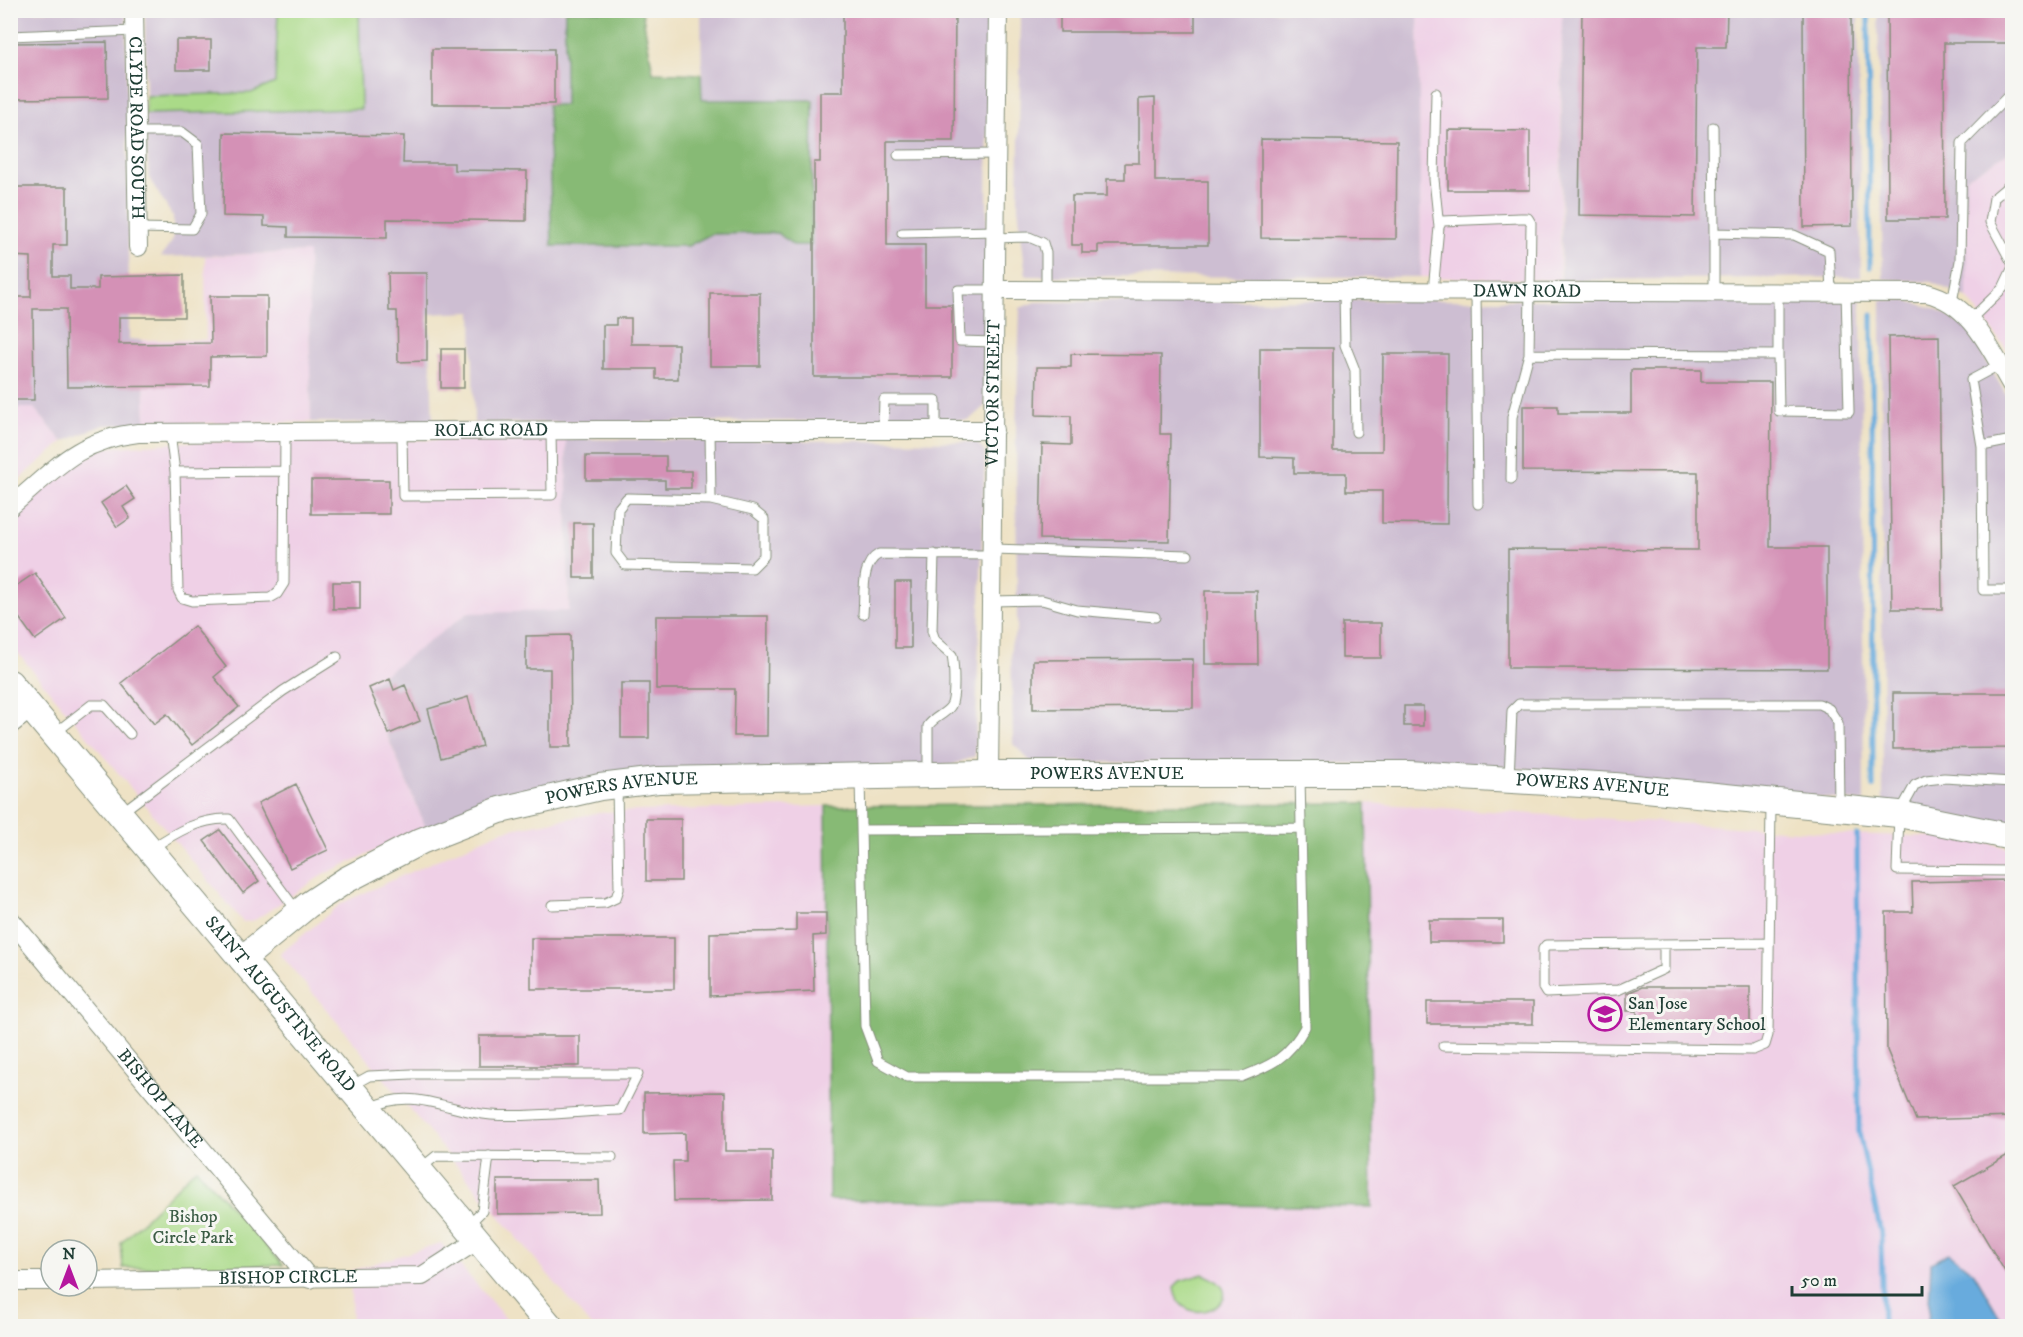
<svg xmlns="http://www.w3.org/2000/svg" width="2023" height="1337" viewBox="0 0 2023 1337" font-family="'IM FELL DW Pica',serif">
<rect width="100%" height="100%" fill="#f6f6f2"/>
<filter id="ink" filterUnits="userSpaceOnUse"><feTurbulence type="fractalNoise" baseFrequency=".0167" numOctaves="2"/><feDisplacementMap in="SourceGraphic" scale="12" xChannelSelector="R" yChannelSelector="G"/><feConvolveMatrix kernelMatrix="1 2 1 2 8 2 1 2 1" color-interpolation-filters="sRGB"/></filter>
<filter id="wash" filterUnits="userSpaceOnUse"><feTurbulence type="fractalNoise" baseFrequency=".008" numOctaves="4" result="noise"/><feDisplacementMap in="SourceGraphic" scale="24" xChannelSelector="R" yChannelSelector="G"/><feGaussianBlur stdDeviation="1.35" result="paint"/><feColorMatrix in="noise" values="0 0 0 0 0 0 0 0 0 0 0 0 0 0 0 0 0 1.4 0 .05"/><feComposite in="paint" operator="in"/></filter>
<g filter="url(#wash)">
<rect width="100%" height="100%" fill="#eee2c5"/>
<path fill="#efd0e6" d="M1418,11H1562L1560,280L1421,277Z
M2012,150V356L1967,298L1966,178Z
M308,252L311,422L146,424L142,340H206L205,256Z
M11,408H34L63,442L11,486Z
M566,439L569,612L468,613L367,688L426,828L324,874L255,920L243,922L11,645L10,518L65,471L101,448L190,442Z
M1366,803L1843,834L1972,838L2012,849V1326H591L280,954L342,903L501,831L603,812L826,806L830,1200L1371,1207Z
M441,1243L512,1326H352L350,1271Z"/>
<path fill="#cdbed2" d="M10,11H126L129,339L142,340L146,424L103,425L63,442L34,408H11Z
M145,11H278L275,83L251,93L146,96Z
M359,11H565V105L548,106L552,246L597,247L688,246L711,234L779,233L793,245L702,101L701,11H989L985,406L969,420L474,423L472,312L429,314L433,423L311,422L308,252L161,257L173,240V217L149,178L145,114L361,109Z
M1021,11H1418L1421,277L1026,276L1018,206Z
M1562,11H1858L1861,277L1561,280Z
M1878,11H2012V150L1966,178L1967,298L1931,282L1883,279Z
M1380,300H1861L1864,802L1472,764L1031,762L1013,744L1011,645L1017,628L1016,430L1020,308L1035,302Z
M1881,300H1904L1937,309L1967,328L2012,405V827L1883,804Z
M566,439L977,442L985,453L975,756L952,765L631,774L426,828L367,687L468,613L569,611Z"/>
<path fill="#aada88" stroke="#648c5e" stroke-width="1.5" d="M278,11H359L361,109L145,114L146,96L251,93L275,83Z
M196,1168L283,1265L123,1268L121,1243Z
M1203,1274C1263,1298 1179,1337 1174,1287L1180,1281Z"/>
<path fill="#87ba74" stroke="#537c54" stroke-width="1.5" d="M565,11H642L653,72L701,74L702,100H813L811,245H793L778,233L711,234L688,246H552L548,105H565Z
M1366,803L1372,1207L829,1200L826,806Z"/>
<path fill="#68abdd" stroke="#447488" stroke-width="1.5" d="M1949,1253L1974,1273L2005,1326H1928L1931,1263Z"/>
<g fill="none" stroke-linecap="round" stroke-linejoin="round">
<path stroke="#68abdd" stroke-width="5" d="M1868,10L1870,267
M1872,315L1873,787
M1857,835L1859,1132L1881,1233L1883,1326"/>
</g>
<g id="blocks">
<path fill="#d491b6" d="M843,10H955L954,141H887V245H925V305H952V377H814V162H820V92H843Z
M1060,10H1195V32H1060Z
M1582,10H1727L1726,47H1697L1695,217L1579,215Z
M1803,10H1851L1852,226L1804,227Z
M1887,10H2013V43H1944L1945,219H1888Z
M176,40H211V70H176Z
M107,42L108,98L10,99V43Z
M432,49H554V104H432Z
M1155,98V181H1208V245H1098V253H1082V245H1072V196H1107V179H1125V163H1139V99Z
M1448,130L1530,131V190H1448Z
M224,133L404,136L403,163H454V170L527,171L526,221L387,219V238L288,237V227L264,226V217L223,216Z
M1261,139L1397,141L1396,239L1261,238Z
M10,187H67V245H53V276H70V289H98V277L184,275V317H119V344L211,343L210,296H267V356L210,357V386L67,387L66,309H33L34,400H10V297H31V257L10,256Z
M388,273H427V361L398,362L397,311H389Z
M710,293H760V366H710Z
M616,318H631V344H678V379H656V369H603V325H616Z
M1939,336L1942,609H1892L1888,337Z
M1260,348H1333V451H1382L1383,354H1448L1447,524L1382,523V491H1346V473H1294V458L1260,457Z
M441,349H464V388H441Z
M1071,354L1161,355L1160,434H1171L1169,541L1040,539L1042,444L1071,445V416L1036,415L1037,367H1071Z
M1631,370H1701V382H1771L1770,547H1827V669L1508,668V549L1698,550V472L1523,471V406H1558V413H1631Z
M586,456H666V471H691V488H665V480H586Z
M311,480H389V514H311Z
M126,486L135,499L123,507L130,518L117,527L101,503Z
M574,523H593V578H574Z
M35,573L66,618L35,640L10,605V590Z
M333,582H360V609H333Z
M895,582H911V648H895Z
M1205,591H1257L1258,664H1205Z
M656,616H768L767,736H734L735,689H656Z
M1342,623H1381V658H1342Z
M194,626L226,667L214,677L239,707L192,745L167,714L154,724L121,683Z
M570,635L571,747H550V669H526V636Z
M1193,659V708L1033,709V660Z
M390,679L394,690L405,685L420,721L389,734L369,688Z
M621,683H649V738H621Z
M1893,693H2013V748L1893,749Z
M468,697L482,746L441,758L428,709Z
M1404,706H1423V726H1404Z
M296,784L328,850L290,868L258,803Z
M646,819H681V881H646Z
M220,830L259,881L243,893L204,841Z
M2009,880V909H2013V1117L1916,1120L1887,1050L1886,912H1913L1912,882Z
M796,913H826V935L813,936L814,991L710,996V933L796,931Z
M1429,920H1503V942H1429Z
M531,938H674V989H531Z
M1642,987H1750V1023L1637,1022V1011H1627V993Z
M1427,1002H1533V1024H1427Z
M479,1036H580V1066H479Z
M725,1092V1151H772V1200L674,1201L673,1161H685V1133L644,1134V1093Z
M2013,1152V1285L1954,1186Z
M497,1180H599L600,1213L497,1214Z"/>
</g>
</g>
<g filter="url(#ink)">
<use href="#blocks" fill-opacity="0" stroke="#86907c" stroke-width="1.5"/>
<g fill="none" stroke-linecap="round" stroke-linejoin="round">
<defs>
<path id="lane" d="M10,36L135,31
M1436,93L1434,179L1439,227
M1713,127L1714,233
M136,132H182L198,144L201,214L192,229L137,228
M898,155L997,154
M2012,183L1994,198L1990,222L2012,263
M902,233L996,231
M996,238L1029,237L1043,243L1046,253V290
M1714,290V233L1794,235L1829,251L1831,291
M1344,291L1345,345L1355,370L1356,432
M1433,291L1439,227L1442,221L1520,218H1528L1531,223L1529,354L1778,355V291
M1476,291L1478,504
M1952,302L1960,261L1962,143L2012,92
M1971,319L2003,288L2012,269
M995,342L960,341L958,290H996
M1778,355L1779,411L1849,412L1846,291
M710,430L711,500L627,498L618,509L616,553L625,565L752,568L764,556V519L753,510L711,500
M883,430L884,400H936V430
M402,432L403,496L552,495L551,430
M170,433L175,472L178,590L182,598L192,601L270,598L277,594L284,583L285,433
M2012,440L1982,446L1983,590H2012
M1982,446L1971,380L1999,365
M175,472L283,471
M1511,479L1512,417L1529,354
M993,549L1188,555
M993,601L1042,600L1077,610L1155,617
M863,614C865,595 860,564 879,554L993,555
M55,733L91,705H104L130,734
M928,774V726C934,717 944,715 950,707C956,700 954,665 952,655L935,640L932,631L934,554
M860,778L865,1026L878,1061L907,1077H1241C1272,1065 1288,1058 1305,1027L1300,775
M1509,778L1512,711L1519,704H1819L1829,709L1838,723L1839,807
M2012,782L1944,778L1926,780L1915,785L1899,814L1897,870L2012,871
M122,812L283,691L337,657
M861,830L1301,828
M151,849C176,832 200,818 229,819L297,911
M552,905L605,903L616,898L619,889L617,788
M1664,944V969L1618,990L1546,993L1543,988V949L1546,945L1769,943
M1443,1046L1753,1050L1765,1045L1768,1035L1771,804
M351,1086L369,1076L412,1074H638L620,1110C578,1111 533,1118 491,1115C449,1112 413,1086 371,1108
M421,1168L436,1156L612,1157
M468,1225L482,1211L489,1156"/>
<g id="street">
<path id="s1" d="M134,10L138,247"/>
<path id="s2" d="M996,290L1927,293C1972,304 1990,349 2012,386"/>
<path id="s3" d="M10,507C55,469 77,440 138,433L600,430H994"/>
<path d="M10,725L32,708"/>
<path id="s4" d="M989,774L998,10"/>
<path id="s5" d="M10,919L310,1279"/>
<path d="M10,1281H51"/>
<path id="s6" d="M87,1281L422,1276L478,1240"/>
</g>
<g id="secondary">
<path id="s7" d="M10,683L550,1326"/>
<path id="s8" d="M242,959L308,905L346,880L421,841L500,810L600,787L658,780L989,774H1409L1615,786L1899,814L2012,837"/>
</g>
</defs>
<use href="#lane" stroke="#86907c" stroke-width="11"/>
<use href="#street" stroke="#86907c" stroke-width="20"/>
<use href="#secondary" stroke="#86907c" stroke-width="28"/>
<use href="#lane" stroke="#fff" stroke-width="9"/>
<use href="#street" stroke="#fff" stroke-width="18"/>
<use href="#secondary" stroke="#fff" stroke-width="26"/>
</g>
</g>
<defs>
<symbol id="school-ring" viewBox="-11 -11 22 22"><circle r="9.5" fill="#f6f6f2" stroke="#b5179e" stroke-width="1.5"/><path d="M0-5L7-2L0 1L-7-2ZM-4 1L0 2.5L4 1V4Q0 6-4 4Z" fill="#b5179e"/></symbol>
</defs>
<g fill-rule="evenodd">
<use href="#school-ring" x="1586" y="995" width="38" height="38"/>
</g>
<g text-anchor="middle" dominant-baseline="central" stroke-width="6" stroke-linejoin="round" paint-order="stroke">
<g font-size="18" fill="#1f3d34" stroke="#f6f6f2">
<text stroke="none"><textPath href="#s1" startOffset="118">CLYDE ROAD SOUTH</textPath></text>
<text stroke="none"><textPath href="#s2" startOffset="531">DAWN ROAD</textPath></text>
<text stroke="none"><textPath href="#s4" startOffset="381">VICTOR STREET</textPath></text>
<text stroke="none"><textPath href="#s3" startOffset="504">ROLAC ROAD</textPath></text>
<text stroke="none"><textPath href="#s8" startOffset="910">POWERS AVENUE</textPath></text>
<text stroke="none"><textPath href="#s8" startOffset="1396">POWERS AVENUE</textPath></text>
<text stroke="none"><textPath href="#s8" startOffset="424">POWERS AVENUE</textPath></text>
<text stroke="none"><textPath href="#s7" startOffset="420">SAINT AUGUSTINE ROAD</textPath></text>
<text stroke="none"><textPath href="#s5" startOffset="234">BISHOP LANE</textPath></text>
<text stroke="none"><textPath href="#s6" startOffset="201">BISHOP CIRCLE</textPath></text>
</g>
<g font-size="18" fill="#1f3d34" stroke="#f6f6f2" text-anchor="start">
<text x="1628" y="1004">San Jose<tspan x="1628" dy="21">Elementary School</tspan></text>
</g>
<g font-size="18" fill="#3b5c45" stroke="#f6f6f2">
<text x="193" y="1217">Bishop<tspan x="193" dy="21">Circle Park</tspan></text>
</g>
</g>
<rect width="2023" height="1337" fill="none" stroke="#f6f6f2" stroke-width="36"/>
<g transform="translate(69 1268)"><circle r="28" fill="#f6f6f2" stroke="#a0aca6" stroke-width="1.5"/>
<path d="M0-4.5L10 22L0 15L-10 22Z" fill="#b5179e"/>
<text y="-9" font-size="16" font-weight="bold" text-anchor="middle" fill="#1f3d34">N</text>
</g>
<path d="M1792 1286v9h130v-9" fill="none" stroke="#1f3d34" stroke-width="3"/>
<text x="1801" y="1286" font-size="18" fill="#1f3d34" stroke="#f6f6f2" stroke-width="4.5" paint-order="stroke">50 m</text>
</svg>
